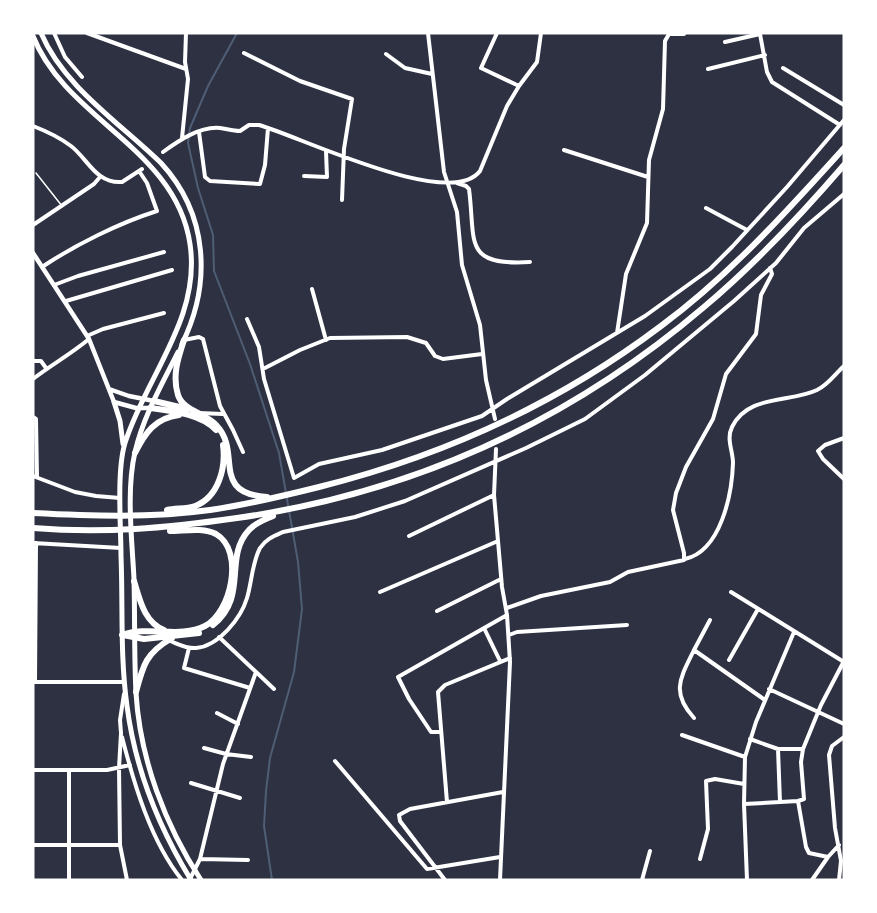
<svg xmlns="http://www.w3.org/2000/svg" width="877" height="913" viewBox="0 0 877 913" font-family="Manrope,sans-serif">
<rect width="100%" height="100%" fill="#2d3142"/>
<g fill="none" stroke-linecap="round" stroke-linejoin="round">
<path stroke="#4f5d75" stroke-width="2" d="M237,33L208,86L190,128L188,143L198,188L213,235L214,271L250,364L279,453L298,562L302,609L294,672L270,758L266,791L264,826L272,880"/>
<path stroke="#fff" stroke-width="1.5" d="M36,173L62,206"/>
<path stroke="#fff" stroke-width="4" d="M54,33L65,57L82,77
M87,33L186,69
M428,33L444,172L457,212L462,265L480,325L486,380L495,419
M497,33L481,68L519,86
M725,42L760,34L767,72L772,82L840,125
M244,53L300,81L352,99L344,149L342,200
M386,54L405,68L432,74
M783,68L844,105
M708,69L765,55
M33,126C46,131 59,137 71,146C88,159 96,184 122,182L142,169
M199,132L205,177L210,181L260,184L265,165L268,128
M182,138L188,79L185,62L186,33
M564,150L648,177
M163,152C178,141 200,126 220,128C227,129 233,131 240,131L249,125H259C299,136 450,211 480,171L507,106L519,86L537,62L541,33
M304,176L327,177L326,151
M457,183L466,186L469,189C476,242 462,266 530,262
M706,208L747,230
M33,225L94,184L100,177
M42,267C75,245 119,223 157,211L147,183L139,171
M54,285L78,276L164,252
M312,289L326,340
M66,301L172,270
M247,319L259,347L264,379L294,478L319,464L382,450L482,416L507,399L645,316L710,269L732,247L787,187L844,120
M617,333L626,274L647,223L649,160L663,109L665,41L669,34H684
M87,336L103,329L164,313
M184,340L199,337L203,339L220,406L233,430L243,452
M33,361H41L46,368
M263,369L300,350L330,338L407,337L426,343L435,356L443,359L482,354
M33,379C51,365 71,354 89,339
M199,413L223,414
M33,417L36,419L37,477
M844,438L825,445L818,451L823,459L844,479
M496,449L494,495L502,587L507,615L510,662L500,880
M33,476L75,492L96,496L120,498
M409,536L494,495
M33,543L121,548
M685,559C721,551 732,494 733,463C733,451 726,439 732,427C748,394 790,403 817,390C828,385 835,374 844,366
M380,592L498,541
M731,592L844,662
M507,608L541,596L610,582L628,572L684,560V553L673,510L676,493L686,467L713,419L726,374L756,334L761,295L772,274L770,268
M437,611L501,579
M484,628L500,661
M509,635L517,632L627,625
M219,637L274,689
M170,641C178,644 187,649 196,648C219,646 241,618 247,598C252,581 252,563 260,548C266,539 274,536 283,532L355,517L405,501L526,448L585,419L645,375L734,301L776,263L804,228L844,194
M189,648L184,668L250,688
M694,650L710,620
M729,660L758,609
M33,682H124
M35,682L36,543
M769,689L844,724
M124,694L120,720L121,733L119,768L120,845L127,880
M217,713L238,724
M694,718C670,692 681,677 694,650L765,700
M440,732H431L409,699L398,677L507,615
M682,735L745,757
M122,737C134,784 151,842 182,880
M750,739L778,749H803
M204,748L226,754L251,757
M778,749L780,802L798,801
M335,761L427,869L500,857
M33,770H107L130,765
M69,770V880
M191,783L240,798
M447,802L438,692L445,685L510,658
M744,804L780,802
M33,845H120
M828,857L839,845
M201,859L248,860
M700,859L708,829L706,781L715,779L744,784
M190,879L200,859L223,764L256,672
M445,880L400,821L399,815L410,809L503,792
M642,880L650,851
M747,880L744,804L745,757L756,722L794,632
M812,880L828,857L809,853L806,847L798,801L804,799L801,762L803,749L821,705L844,661
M839,880L841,861L835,828L829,755L832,746L844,737"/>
<path stroke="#fff" stroke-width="4.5" d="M33,253L89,339L114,402L136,408H150
M109,389L129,396L154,401"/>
<path stroke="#fff" stroke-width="5" d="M41,33C64,87 120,123 161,163C208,214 212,283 182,344
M33,36C66,120 176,148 190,244C201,317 148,374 126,440C116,467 121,526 121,556C123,606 120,656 127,706C135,768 158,826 191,880
M178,352C162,384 143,417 135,452C126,491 132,539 134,579C135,617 134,655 136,693C140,759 165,825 201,880
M114,402L120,421L123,444"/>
<path stroke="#fff" stroke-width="6" d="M184,340C178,358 172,376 178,395C183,411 206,413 217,426C242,453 210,493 267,497
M154,401L188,409
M150,408C172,411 201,414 216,430
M135,453C145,433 155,418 179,415
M167,510C176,508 186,509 195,506C219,497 226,467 223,445
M33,513C91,516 152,518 210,510C246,505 283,496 319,487C443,456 559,403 661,326C730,275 787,211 844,148
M33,528C104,534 166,528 237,518C412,493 569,422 704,307C755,264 801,215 844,165
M134,581C140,600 144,622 164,630
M213,625C249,596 223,558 249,530C255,523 264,520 273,516
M122,635C149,625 179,639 205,626C231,613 245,551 216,534C203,527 184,531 170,531
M123,635L144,639L199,633
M136,692C143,665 146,653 172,638"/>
</g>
<rect width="877" height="913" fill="none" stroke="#ffffff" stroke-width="69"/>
</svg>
